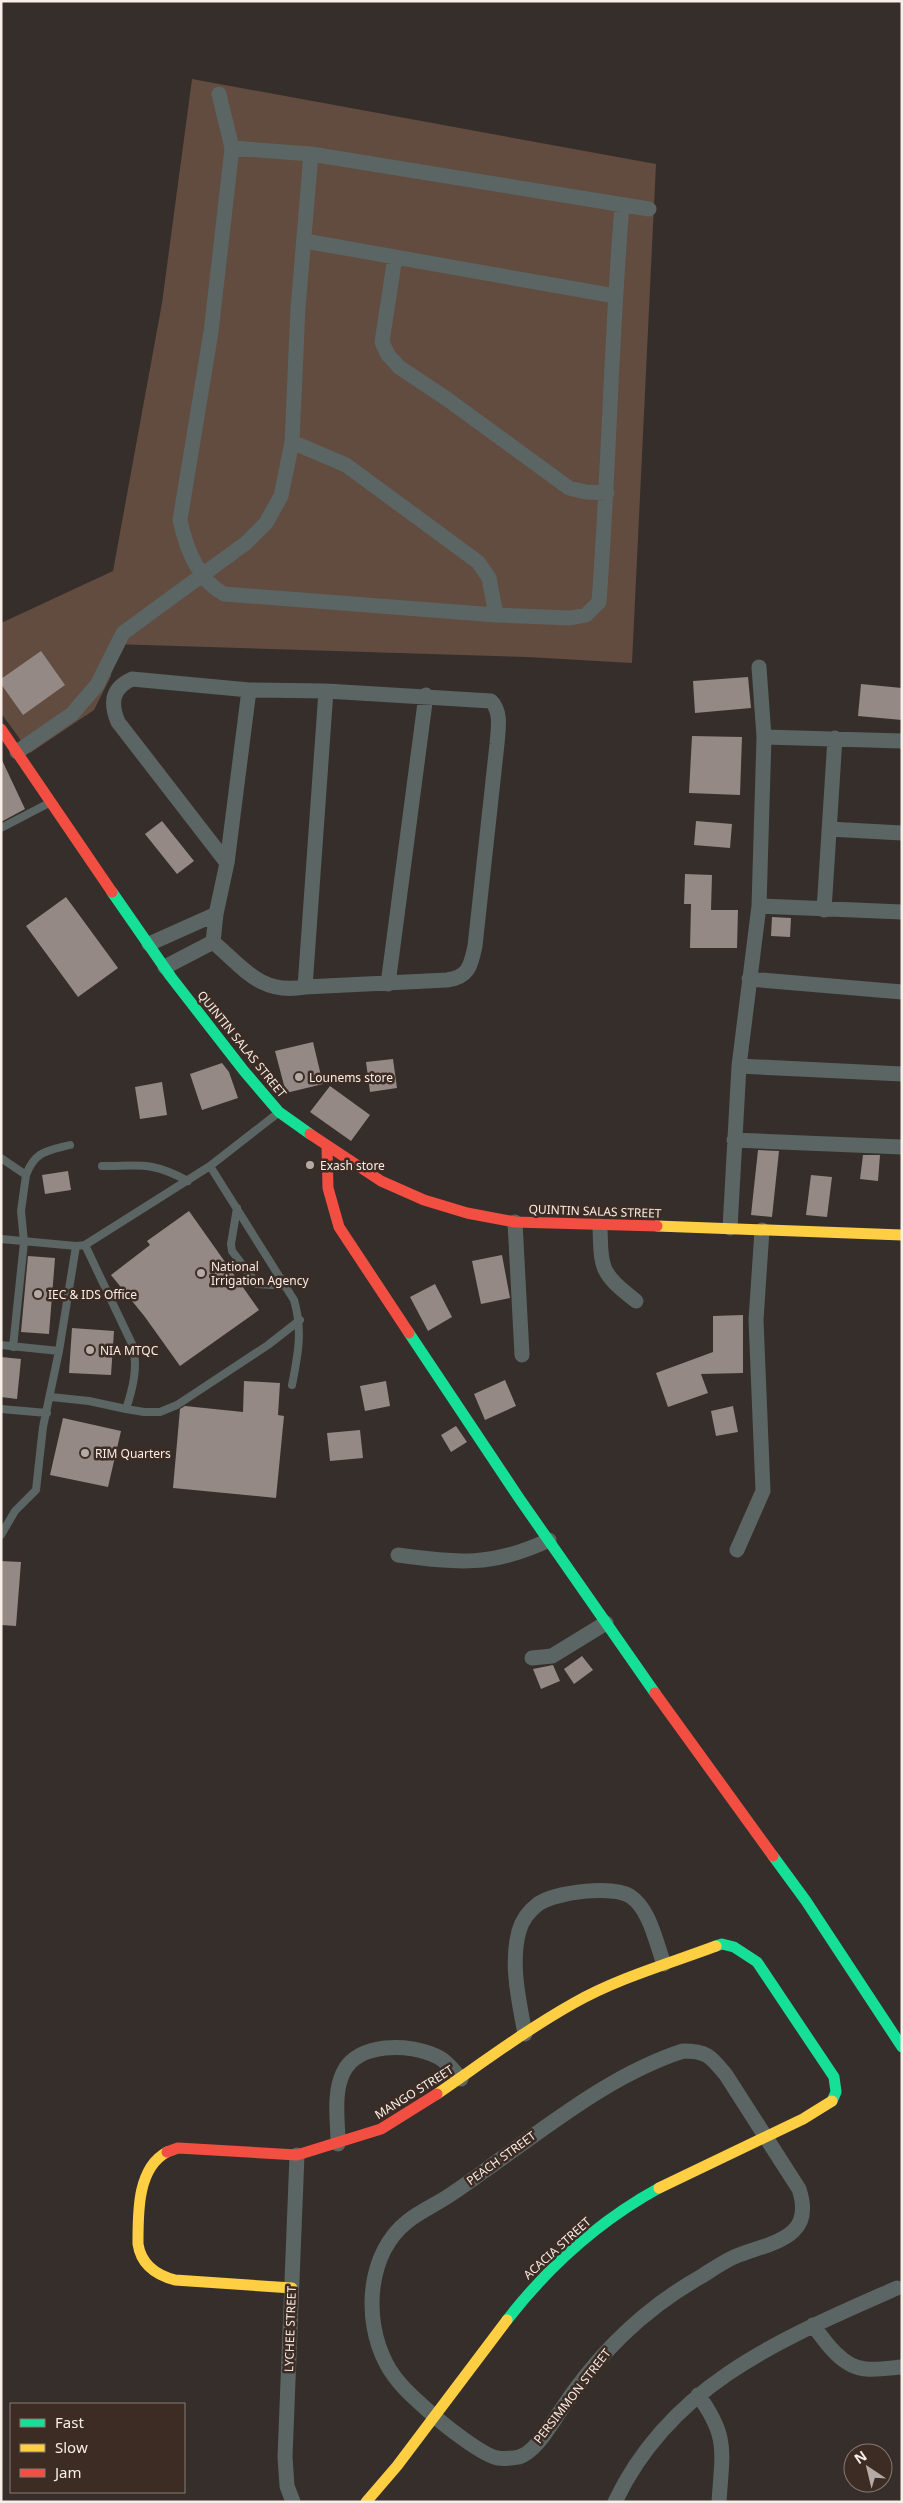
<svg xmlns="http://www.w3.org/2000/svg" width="903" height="2503" viewBox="0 0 903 2503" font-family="'Noto Sans',sans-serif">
<rect width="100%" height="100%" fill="#362e2a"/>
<path fill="#624b3f" d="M192,79L656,164L632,663L527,657L112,644L111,676L94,710L30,753L1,713V623L113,571L162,303Z"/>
<path fill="#948984" d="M41,651L65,685L23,715L1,684V679Z
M748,677L751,708L695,713L693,681Z
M861,684L902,688V720L858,716Z
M692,736L742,737L740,795L689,793Z
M1,758L25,809L1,822Z
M162,821L194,861L177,874L145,834Z
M696,821L732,824L730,848L694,845Z
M685,874L712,875L711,910H738L737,948H690L691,904H684Z
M66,897L118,968L78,997L26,926Z
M772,917L791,918L790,937L771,936Z
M313,1042L323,1084L286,1093L275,1051Z
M393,1059L397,1088L370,1092L366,1062Z
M222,1063L229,1072L238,1098L202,1110L190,1074Z
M162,1082L167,1115L140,1119L135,1087Z
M330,1086L370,1115L351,1141L310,1112Z
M758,1150L779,1151L772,1217L751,1215Z
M863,1155H880L878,1181L860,1179Z
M68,1171L71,1190L45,1194L42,1175Z
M811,1175L832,1177L827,1217L806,1215Z
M189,1211L259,1310L180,1366L145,1317L111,1275L150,1245L147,1241Z
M502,1255L510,1298L481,1304L472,1261Z
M28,1256L55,1258L49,1334L21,1332Z
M435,1284L452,1317L428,1331L410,1297Z
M743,1315V1373L701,1374L708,1393L668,1407L656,1373L713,1352V1316Z
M72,1328L114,1331L111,1375L69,1373Z
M1,1357L21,1359L17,1399L1,1397Z
M505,1380L516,1406L485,1420L474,1394Z
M244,1381L280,1383L278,1415L284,1416L276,1498L173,1488L180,1409L185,1406L243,1412Z
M386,1381L390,1406L365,1411L360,1386Z
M733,1406L738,1432L716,1436L711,1411Z
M63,1418L121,1431L108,1487L50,1475Z
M456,1426L467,1442L451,1452L441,1435Z
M360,1430L363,1458L330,1461L327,1433Z
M1,1561L21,1562L16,1626L1,1625Z
M582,1656L593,1670L574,1684L564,1669Z
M553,1665L560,1681L541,1689L533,1669Z"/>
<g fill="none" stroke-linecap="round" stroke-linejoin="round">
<path stroke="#5a6564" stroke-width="8" d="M1,828L51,802
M1,1158L26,1175L21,1211L24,1242L13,1347
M102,1166C141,1166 151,1161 188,1181
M210,1166L294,1300C303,1330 298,1355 292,1385
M26,1175C35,1151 47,1151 70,1145
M237,1208L231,1244L232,1251L257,1284L287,1286
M1,1239L76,1246L85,1245L210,1166L278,1113
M1,1345L59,1351
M51,1397L89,1401L126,1409C133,1388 138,1367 133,1346L85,1245
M1,1409L47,1413
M126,1409L144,1412H160L177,1405L268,1345L300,1320
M1,1535L15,1511L36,1490L43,1427L59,1351L76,1246"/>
<path stroke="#5a6564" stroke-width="15" d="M219,94L232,148L211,332L180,520C186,548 198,580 224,594L496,615L570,618L586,615L599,602C609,470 611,338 622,206
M232,148L311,154L649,209
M305,241L615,296
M395,257L382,342L388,355L399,367L447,399L569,488L586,492L607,493
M292,442L346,465L478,562L489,578L496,615
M249,690L132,679C112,688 110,703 118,722L227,863L216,914L213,942C244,968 260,995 305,987L326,691
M764,737L902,741
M17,752L72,714L97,685L123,633L246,543L266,523L281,496L292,442L298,308L311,154
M829,829L902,833
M227,863L249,690L326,691L491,701C502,712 498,730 497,744L475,946C471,965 469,977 447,980L305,987
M759,906L902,912
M824,910L835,738
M149,944L216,914
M165,967L213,942
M749,979L902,992
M388,984L426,695
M739,1066L902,1074
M734,1140L902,1147
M515,1222L522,1355
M600,1226C601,1271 601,1273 636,1301
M730,1228L739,1066L759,906L764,737L759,667
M737,1550L763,1491L756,1320L762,1230
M398,1555C458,1563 492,1567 549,1540
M532,1658L552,1656L606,1623
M525,2034C519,2001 510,1964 519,1931C522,1920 529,1911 538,1904C555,1892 613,1885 630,1896C650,1909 656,1943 664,1964
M683,2051C708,2051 711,2057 726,2075L799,2189C816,2240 770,2242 734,2257C723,2262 713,2269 702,2276C645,2308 597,2355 561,2410C551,2424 536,2452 519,2457C514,2458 503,2459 498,2458C483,2456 443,2424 432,2414C415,2399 396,2383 386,2363C363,2319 367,2253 408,2221C422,2210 439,2203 453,2193C471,2181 488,2168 505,2156C561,2116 618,2072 683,2051Z
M338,2144C338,2121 333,2094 343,2073C357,2042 410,2043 436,2056C446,2060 454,2071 461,2079
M813,2325C825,2342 843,2368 866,2369C878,2370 890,2368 902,2367
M698,2395C729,2437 722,2452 719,2502
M293,2502L287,2486L285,2457L297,2155
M615,2502C671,2383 784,2338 897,2288"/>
<path stroke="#16e098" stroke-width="11" d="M112,892L171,977L244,1071L279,1112L310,1134
M409,1333L519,1498L655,1693
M773,1856L806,1901L902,2047
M716,1946L722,1944L734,1947L757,1962L834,2077L836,2092L832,2101
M507,2320C549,2266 599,2221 659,2188"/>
<path stroke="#ffcf43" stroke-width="11" d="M657,1226L902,1235
M437,2094C482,2063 526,2030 574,2003C618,1978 668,1964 716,1946
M167,2152C137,2168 138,2213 138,2244C141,2264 156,2275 175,2280L292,2288
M659,2188L803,2119L832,2101
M366,2502L397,2466L507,2320"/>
<path stroke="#f24e42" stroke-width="11" d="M1,729L112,892
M310,1134L381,1181L424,1200L467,1213L515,1222L657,1226
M327,1147L328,1188L339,1227L409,1333
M655,1693L773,1856
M167,2152L178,2148L297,2155L381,2129L437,2094"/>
</g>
<g fill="#b5aba6" stroke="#3c2c24" stroke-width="2">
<circle cx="299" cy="1077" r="5"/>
<circle cx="310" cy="1165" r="5"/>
<circle cx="201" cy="1273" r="5"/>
<circle cx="38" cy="1294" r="5"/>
<circle cx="90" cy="1350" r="5"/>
<circle cx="85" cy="1453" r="5"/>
</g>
<g text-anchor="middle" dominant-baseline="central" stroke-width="5" stroke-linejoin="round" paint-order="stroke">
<g font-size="12" fill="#f9eee8" stroke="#3c2c24">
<text transform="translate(242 1044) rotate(51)">QUINTIN SALAS STREET</text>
<text transform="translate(595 1211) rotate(2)">QUINTIN SALAS STREET</text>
<text transform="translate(414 2092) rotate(-32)">MANGO STREET</text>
<text transform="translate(501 2158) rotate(-36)">PEACH STREET</text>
<text transform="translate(557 2248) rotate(-42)">ACACIA STREET</text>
<text transform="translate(290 2329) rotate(-88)">LYCHEE STREET</text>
<text transform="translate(572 2396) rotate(-52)">PERSIMMON STREET</text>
</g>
<g font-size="12" fill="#f9eee8" stroke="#3c2c24" text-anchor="start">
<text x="309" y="1077">Lounems store</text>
<text x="320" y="1165">Exash store</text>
<text x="211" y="1266">National<tspan x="211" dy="14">Irrigation Agency</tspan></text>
<text x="48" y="1294">IEC &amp; IDS Office</text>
<text x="100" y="1350">NIA MTQC</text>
<text x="95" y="1453">RIM Quarters</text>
</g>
</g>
<rect width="903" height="2503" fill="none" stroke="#f9eee8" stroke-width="5"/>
<rect x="10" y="2403" width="175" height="90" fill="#3c2c24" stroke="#887a72"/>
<rect x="20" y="2419" width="25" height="8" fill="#16e098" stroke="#887a72"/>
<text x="55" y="2428" font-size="15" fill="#f9eee8">Fast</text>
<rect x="20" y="2444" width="25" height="8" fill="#ffcf43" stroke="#887a72"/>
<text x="55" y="2453" font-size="15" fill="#f9eee8">Slow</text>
<rect x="20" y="2469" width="25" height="8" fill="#f24e42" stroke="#887a72"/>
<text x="55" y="2478" font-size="15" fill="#f9eee8">Jam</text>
<g transform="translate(868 2468) rotate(325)"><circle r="24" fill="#3c2c24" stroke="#887a72"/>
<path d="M0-4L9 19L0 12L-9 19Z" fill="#b5aba6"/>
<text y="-8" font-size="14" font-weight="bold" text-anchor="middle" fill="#f9eee8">N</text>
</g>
</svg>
